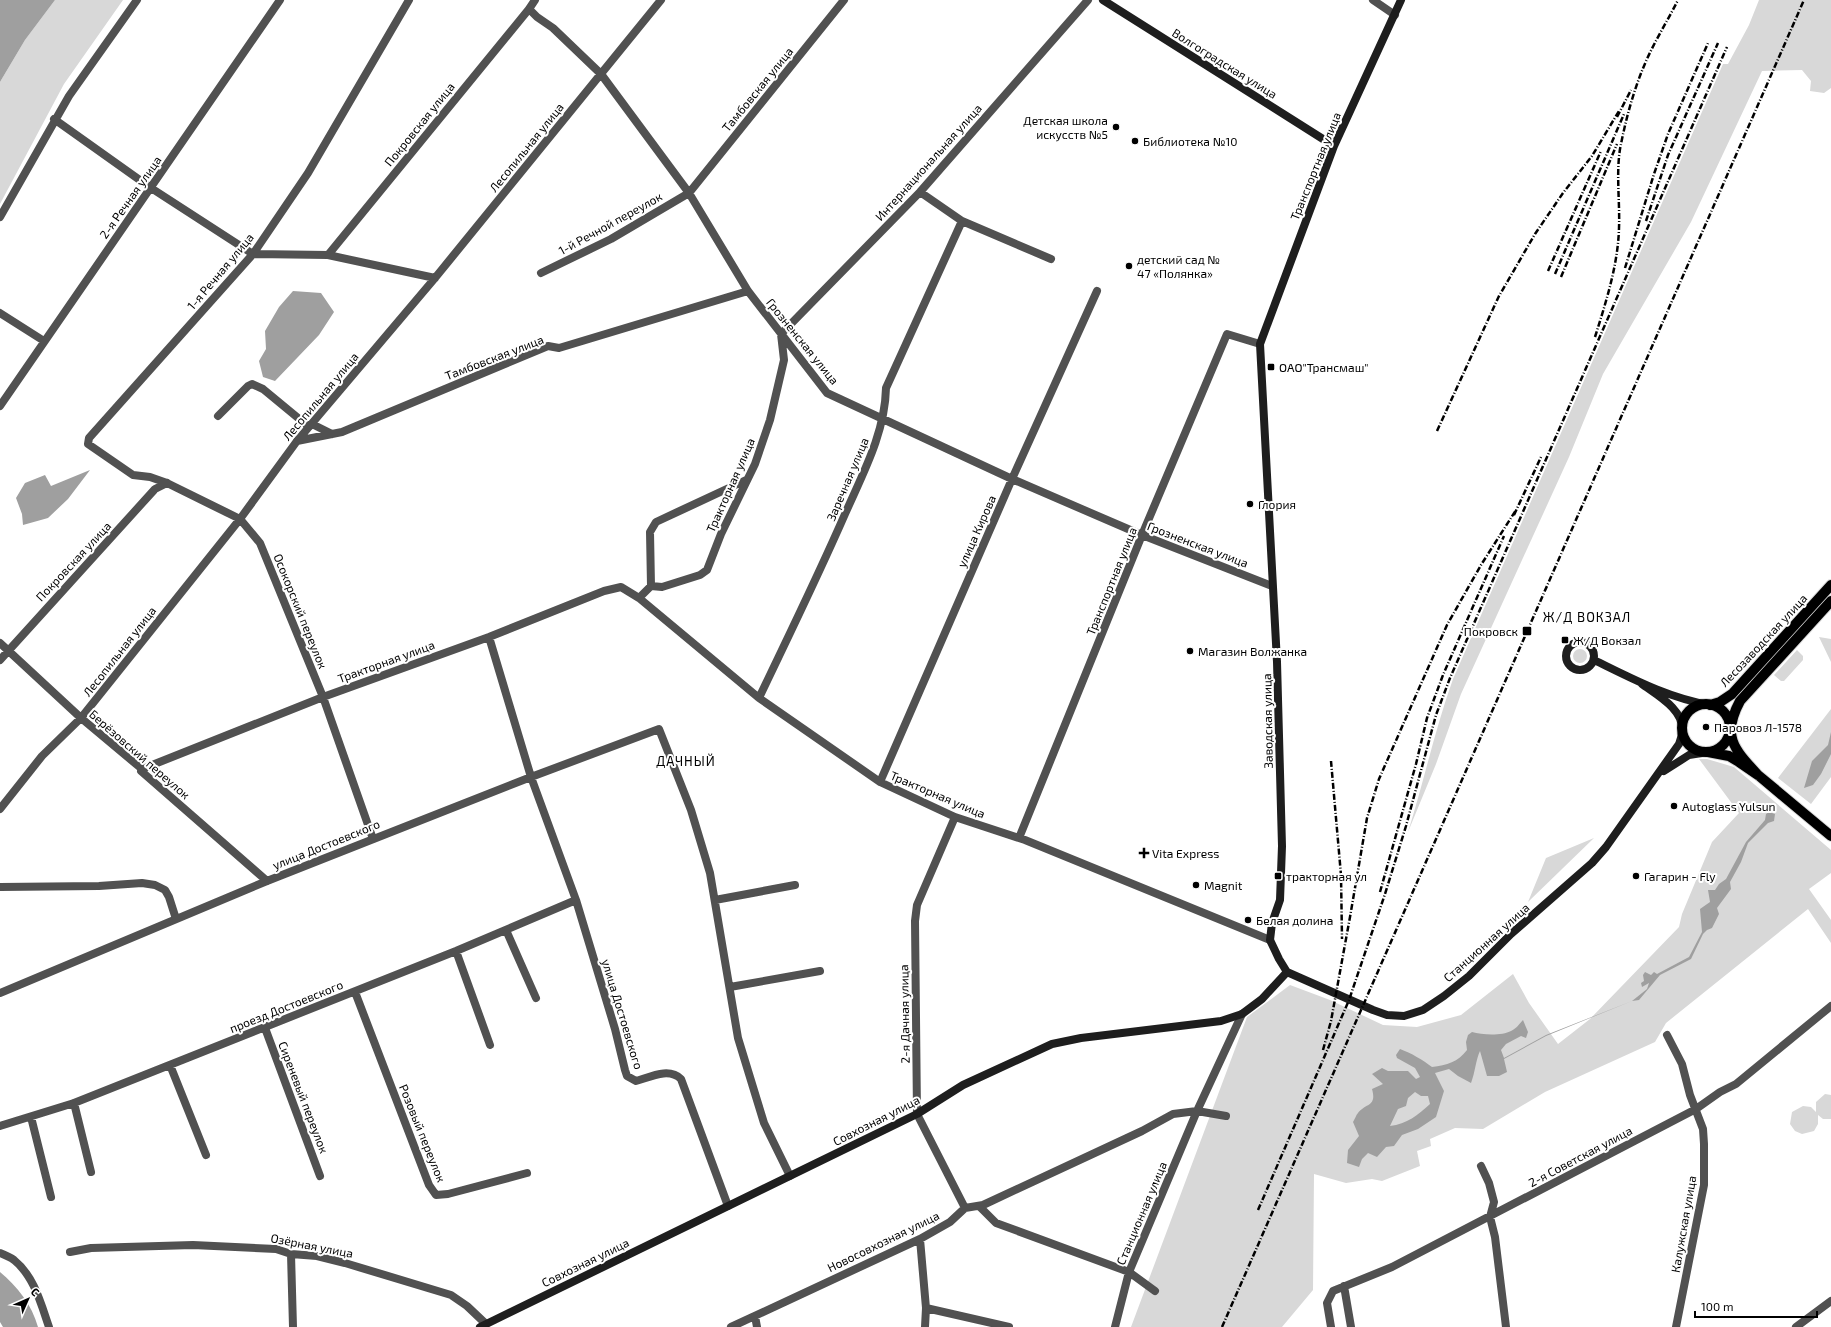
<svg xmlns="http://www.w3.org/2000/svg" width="1831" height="1327" viewBox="0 0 1831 1327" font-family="'Exo 2',sans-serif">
<rect width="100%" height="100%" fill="#fff"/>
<path fill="#d8d8d8" d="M55,0H123L64,84L0,204V82L25,40Z
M1759,0H1831V88L1824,93L1810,91L1811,81L1802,70L1762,71L1691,222L1603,374L1569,457L1461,694L1436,764L1408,832C1424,781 1435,729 1453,679L1723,64H1728L1749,25Z
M1819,637L1831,639V662Z
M1573 656a7 7 0 1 1 14 0a7 7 0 1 1-14 0Z
M1797,650L1803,656V660L1784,681H1781L1774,675Z
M1831,709V777L1811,804L1778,778Z
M1699,759H1707L1734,767L1831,850V873L1809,889L1831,920V943L1808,909L1666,1023L1655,1042L1545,1092L1483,1129L1455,1128L1430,1139L1431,1146L1417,1151L1420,1166L1382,1181L1372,1179L1346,1183L1314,1174L1313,1290L1282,1327H1131L1247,1017L1290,985L1330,1000L1383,1025L1417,1027L1461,1015L1513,974L1529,1003L1558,1044L1590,1019L1679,927L1682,914L1712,842L1739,813Z
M1594,838L1528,902L1546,858Z
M1825,1094L1831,1095V1119H1823L1818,1115V1124L1814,1131L1802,1134L1795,1131L1790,1124L1792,1112L1803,1106L1811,1107L1816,1112V1102Z"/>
<path fill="#9f9f9f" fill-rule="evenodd" d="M0,0H55L25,40L0,82Z
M293,291L321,293L334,312L319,335L275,381L263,377L259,361L266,349L265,331L279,307Z
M90,470L68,499L48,518L23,525L22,514L16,498L25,483L45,475L51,486Z
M1831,732V754L1821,774L1813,785L1804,788L1812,761L1828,745Z
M1769,812L1775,814L1774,821L1768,823L1748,843L1741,862L1730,882L1731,889L1717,908L1719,914L1712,928L1707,930L1703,934L1691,959L1660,975L1639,1000L1632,1001L1546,1036L1504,1059L1507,1072L1499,1076H1487L1480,1051C1476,1059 1475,1073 1471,1083L1458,1076L1449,1069L1435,1073L1444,1091L1436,1117L1418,1129L1402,1135L1394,1146L1386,1147L1377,1157L1368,1153L1362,1159L1359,1167L1347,1163L1348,1150L1359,1136L1353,1122C1355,1119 1356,1115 1358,1113C1366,1103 1377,1107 1372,1089L1383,1084L1372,1074L1382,1068L1388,1071H1408L1416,1079L1420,1077L1415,1068L1397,1058L1396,1055L1400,1049C1411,1053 1423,1060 1432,1067C1447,1065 1458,1062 1467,1050L1466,1042L1468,1035L1472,1032C1482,1035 1502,1036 1511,1031C1516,1029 1520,1023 1523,1020L1528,1032L1526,1038L1521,1036L1506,1044L1501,1050L1504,1058L1546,1035L1632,1001L1647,989L1649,983L1642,987L1641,983L1644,981L1643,975L1645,972L1651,975L1654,972L1657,974L1689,957L1702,932L1700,909L1710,902L1708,890H1715L1719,884L1726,879L1746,842L1765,820L1766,814ZM1415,1092L1421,1096H1428L1430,1104C1418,1115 1407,1124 1390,1126L1398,1109L1406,1106L1408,1098Z
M0,1272C17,1286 32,1305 38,1327H3L0,1322Z"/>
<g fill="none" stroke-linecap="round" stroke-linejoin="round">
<defs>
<path id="primary" d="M1682 728a24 24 0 1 1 48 0a24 24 0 1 1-48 0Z
M1710,705L1720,702L1732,694L1831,585
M1708,752L1729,756L1739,762L1758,775L1831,836
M1758,775C1734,749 1721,736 1740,701L1831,601"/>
</defs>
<use href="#primary" stroke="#dbdbdb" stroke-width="12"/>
<path stroke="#515151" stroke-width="8" d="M535,0L529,9L537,17L553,28L601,74L689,193L748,291L827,393L1012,479L1142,535L1272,586
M1373,0L1395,15
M54,119L151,188L253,254L328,255L435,278
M920,192L962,221L1051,259
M0,217L69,96L137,0
M328,255L529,9
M541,273L611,239L689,193L844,0
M0,313L44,341
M0,406L280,0
M218,416L248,386L252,384L263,389L309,427
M312,424L332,434
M297,441L342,432L548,346L559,348L748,291
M651,586L650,532L656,522L746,480
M639,598L651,586L662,587L700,575L707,570L721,534L755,464L770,420L784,360L781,334L920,192L1088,0
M489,637L531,777L576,900L615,1029L625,1070L627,1076L636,1081C650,1077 669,1067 681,1079L728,1206
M0,643L81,718L142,769L141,771L267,881
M0,660L155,489L167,483
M759,698C788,637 818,576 845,514C863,473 885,433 886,388L962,221
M142,769L323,697L489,637L604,591L621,587L639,598L759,698L880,782L955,817L1025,840L1270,940
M880,782L1012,479L1097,291
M0,809L42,756L81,718L240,519L297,441L435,278L661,0
M955,817L917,905L915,921L917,1114L965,1208
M1019,838L1142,535L1227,334L1260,344
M373,839L323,697L260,543L240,519L167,483L150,477L133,475L88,444L89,438L253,254L308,173L409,0
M0,887L99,886L142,883L155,885L165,890L169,897L176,919
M715,900L795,885
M506,930L536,998
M456,951L490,1045
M730,987L820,971
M355,992L429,1185L436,1195L448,1194L527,1173
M0,993L267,881L531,777L659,729L691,810L710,873L738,1038L764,1123L790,1176
M265,1028L320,1176
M1667,1035L1682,1064L1690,1095L1703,1129L1704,1144V1185L1676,1327
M170,1065L206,1155
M74,1103L91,1172
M31,1117L51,1197
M0,1126L74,1103L456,951L576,900
M1481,1166L1489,1183L1494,1202L1490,1217L1495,1237L1506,1327
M979,1206L996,1223L1129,1272L1155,1291
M920,1239L926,1308L925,1327
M70,1252L91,1248L193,1245L276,1249L291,1254L317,1256L345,1263L451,1295L467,1306L486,1324
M0,1253C5,1255 10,1257 14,1260C34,1276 41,1304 49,1327
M291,1254L293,1327
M1344,1286L1351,1327
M926,1308L1009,1327
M755,1316L757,1327
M731,1327L920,1239L950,1222L965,1208L983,1205L1142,1131L1173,1114L1197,1111L1226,1116
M1115,1327L1129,1272L1197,1111L1242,1014
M1331,1327L1327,1303L1333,1291L1392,1267L1696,1109L1720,1092L1736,1084L1831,1006
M1796,1327L1831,1301"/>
<path stroke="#1e1e1e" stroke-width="8" d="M1103,0L1334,146
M1566 656a14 14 0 1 1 28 0a14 14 0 1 1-28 0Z
M1594,660C1631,678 1668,698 1710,705
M1664,771L1689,755L1708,752
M1287,972L1279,959L1270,940L1272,923L1280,900L1282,846L1277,662L1260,344L1334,146L1401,0
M1287,972L1373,1010L1387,1015L1404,1016L1423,1010L1444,996L1469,976L1511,934L1592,863L1606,847L1679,744C1680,741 1682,736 1682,732C1685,710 1657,695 1642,684
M480,1327L917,1114L963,1085L1052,1044L1081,1038L1221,1021L1242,1014L1262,999L1287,972"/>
<use href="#primary" stroke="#000" stroke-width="10"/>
<path stroke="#000" stroke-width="2.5" stroke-dasharray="6 2 1 2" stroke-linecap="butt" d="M1617,117L1631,90
M1646,221L1668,155L1718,43
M1625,268L1654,174L1668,134L1708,43
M1548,271L1601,151
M1555,274L1624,114
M1561,277L1617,144
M1595,337C1606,302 1618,265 1619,228C1620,202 1616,175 1620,149C1626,118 1634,88 1647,59C1656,39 1668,20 1678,0
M1437,431L1499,296L1535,234L1563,193L1592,156L1619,111
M1514,515L1541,457
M1331,761L1341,875L1342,939
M1380,892L1416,764L1427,718L1443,675L1504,536
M1323,1050L1331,1021L1350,917L1367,818L1379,779L1447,625L1481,565L1516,510
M1258,1210L1349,1000L1385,894L1406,826L1436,715L1450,678L1727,47
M1222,1327L1804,0"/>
</g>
<g fill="#000" stroke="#fff" stroke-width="1.5">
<circle cx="1116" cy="127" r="4"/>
<circle cx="1135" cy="141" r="4"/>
<circle cx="1129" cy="266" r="4"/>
<rect x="1267" y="363" width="8" height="8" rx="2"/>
<circle cx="1250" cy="504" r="4"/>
<rect x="1522" y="626" width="10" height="10" rx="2"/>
<rect x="1561" y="636" width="8" height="8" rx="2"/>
<circle cx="1190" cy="651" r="4"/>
<circle cx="1706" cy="727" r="4"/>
<circle cx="1674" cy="806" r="4"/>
<path d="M1142 847h4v4h4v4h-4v4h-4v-4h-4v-4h4z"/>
<rect x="1274" y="872" width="8" height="8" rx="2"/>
<circle cx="1636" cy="876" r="4"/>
<circle cx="1196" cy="885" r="4"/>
<circle cx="1248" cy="920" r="4"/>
</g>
<g text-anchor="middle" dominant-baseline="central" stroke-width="4" stroke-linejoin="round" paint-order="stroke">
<g font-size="12" fill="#000" stroke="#fff">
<text transform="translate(1225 63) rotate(32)">Волгоградская улица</text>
<text transform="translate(757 89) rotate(-51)">Тамбовская улица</text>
<text transform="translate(419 124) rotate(-51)">Покровская улица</text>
<text transform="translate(526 147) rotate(-51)">Лесопильная улица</text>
<text transform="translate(928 162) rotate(-48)">Интернациональная улица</text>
<text transform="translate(1315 166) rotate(-68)">Транспортная улица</text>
<text transform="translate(130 197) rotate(-55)">2-я Речная улица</text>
<text transform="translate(610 223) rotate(-29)">1-й Речной переулок</text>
<text transform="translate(220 271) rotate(-50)">1-я Речная улица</text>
<text transform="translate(803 341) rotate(51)">Грозненская улица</text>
<text transform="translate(494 357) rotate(-21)">Тамбовская улица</text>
<text transform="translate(320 396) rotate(-50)">Лесопильная улица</text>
<text transform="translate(847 479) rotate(-67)">Заречная улица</text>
<text transform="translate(730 485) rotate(-66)">Тракторная улица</text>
<text transform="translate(976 531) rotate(-66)">улица Кирова</text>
<text transform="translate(1198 544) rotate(21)">Грозненская улица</text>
<text transform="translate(73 561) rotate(-47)">Покровская улица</text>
<text transform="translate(1111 581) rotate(-68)">Транспортная улица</text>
<text transform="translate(301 611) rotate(68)">Осокорский переулок</text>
<text transform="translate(1763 640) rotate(-47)">Лесозаводская улица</text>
<text transform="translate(119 651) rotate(-52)">Лесопильная улица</text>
<text transform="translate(386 661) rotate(-20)">Тракторная улица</text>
<text transform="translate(1267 721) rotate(-91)">Заводская улица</text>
<text transform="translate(140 754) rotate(41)">Берёзовский переулок</text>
<text transform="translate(938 794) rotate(23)">Тракторная улица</text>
<text transform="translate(326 844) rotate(-22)">улица Достоевского</text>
<text transform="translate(1486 942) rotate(-42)">Станционная улица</text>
<text transform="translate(286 1006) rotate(-22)">проезд Достоевского</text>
<text transform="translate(623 1014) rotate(73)">улица Достоевского</text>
<text transform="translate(904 1014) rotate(-91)">2-я Дачная улица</text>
<text transform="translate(304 1097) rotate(69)">Сиреневый переулок</text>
<text transform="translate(876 1120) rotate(-27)">Совхозная улица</text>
<text transform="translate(423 1133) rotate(68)">Розовый переулок</text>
<text transform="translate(1580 1156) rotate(-28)">2-я Советская улица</text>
<text transform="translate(1141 1213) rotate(-67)">Станционная улица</text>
<text transform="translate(1683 1224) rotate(-80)">Калужская улица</text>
<text transform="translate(883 1241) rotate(-26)">Новосовхозная улица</text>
<text transform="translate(312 1245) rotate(11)">Озёрная улица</text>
<text transform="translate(585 1262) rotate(-26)">Совхозная улица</text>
</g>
<g font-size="12" fill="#000" stroke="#fff" text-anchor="start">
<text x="1108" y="120" text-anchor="end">Детская школа<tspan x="1108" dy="14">искусств №5</tspan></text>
<text x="1143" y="141">Библиотека №10</text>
<text x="1137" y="259">детский сад №<tspan x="1137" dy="14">47 «Полянка»</tspan></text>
<text x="1279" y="367">ОАО"Трансмаш"</text>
<text x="1258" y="504">Глория</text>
<text x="1518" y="631" text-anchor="end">Покровск</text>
<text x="1573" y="640">Ж/Д Вокзал</text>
<text x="1198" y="651">Магазин Волжанка</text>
<text x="1714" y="727">Паровоз Л-1578</text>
<text x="1682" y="806">Autoglass Yulsun</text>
<text x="1152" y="853">Vita Express</text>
<text x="1286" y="876">тракторная ул</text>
<text x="1644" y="876">Гагарин - Fly</text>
<text x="1204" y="885">Magnit</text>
<text x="1256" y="920">Белая долина</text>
</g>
<g font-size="13" letter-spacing="1" fill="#000" stroke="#fff">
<text x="1587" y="617">Ж/Д ВОКЗАЛ</text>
<text x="686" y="761">ДАЧНЫЙ</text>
</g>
</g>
<g transform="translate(28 1299) rotate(45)" stroke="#ffffff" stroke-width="3" paint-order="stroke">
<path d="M0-3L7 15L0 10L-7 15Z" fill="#000000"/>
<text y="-6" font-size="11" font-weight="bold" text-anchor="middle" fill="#000000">С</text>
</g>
<path d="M1695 1311v6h122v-6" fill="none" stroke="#000000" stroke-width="2"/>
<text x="1701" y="1311" font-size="12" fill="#000000" stroke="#ffffff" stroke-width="3" paint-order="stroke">100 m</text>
</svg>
